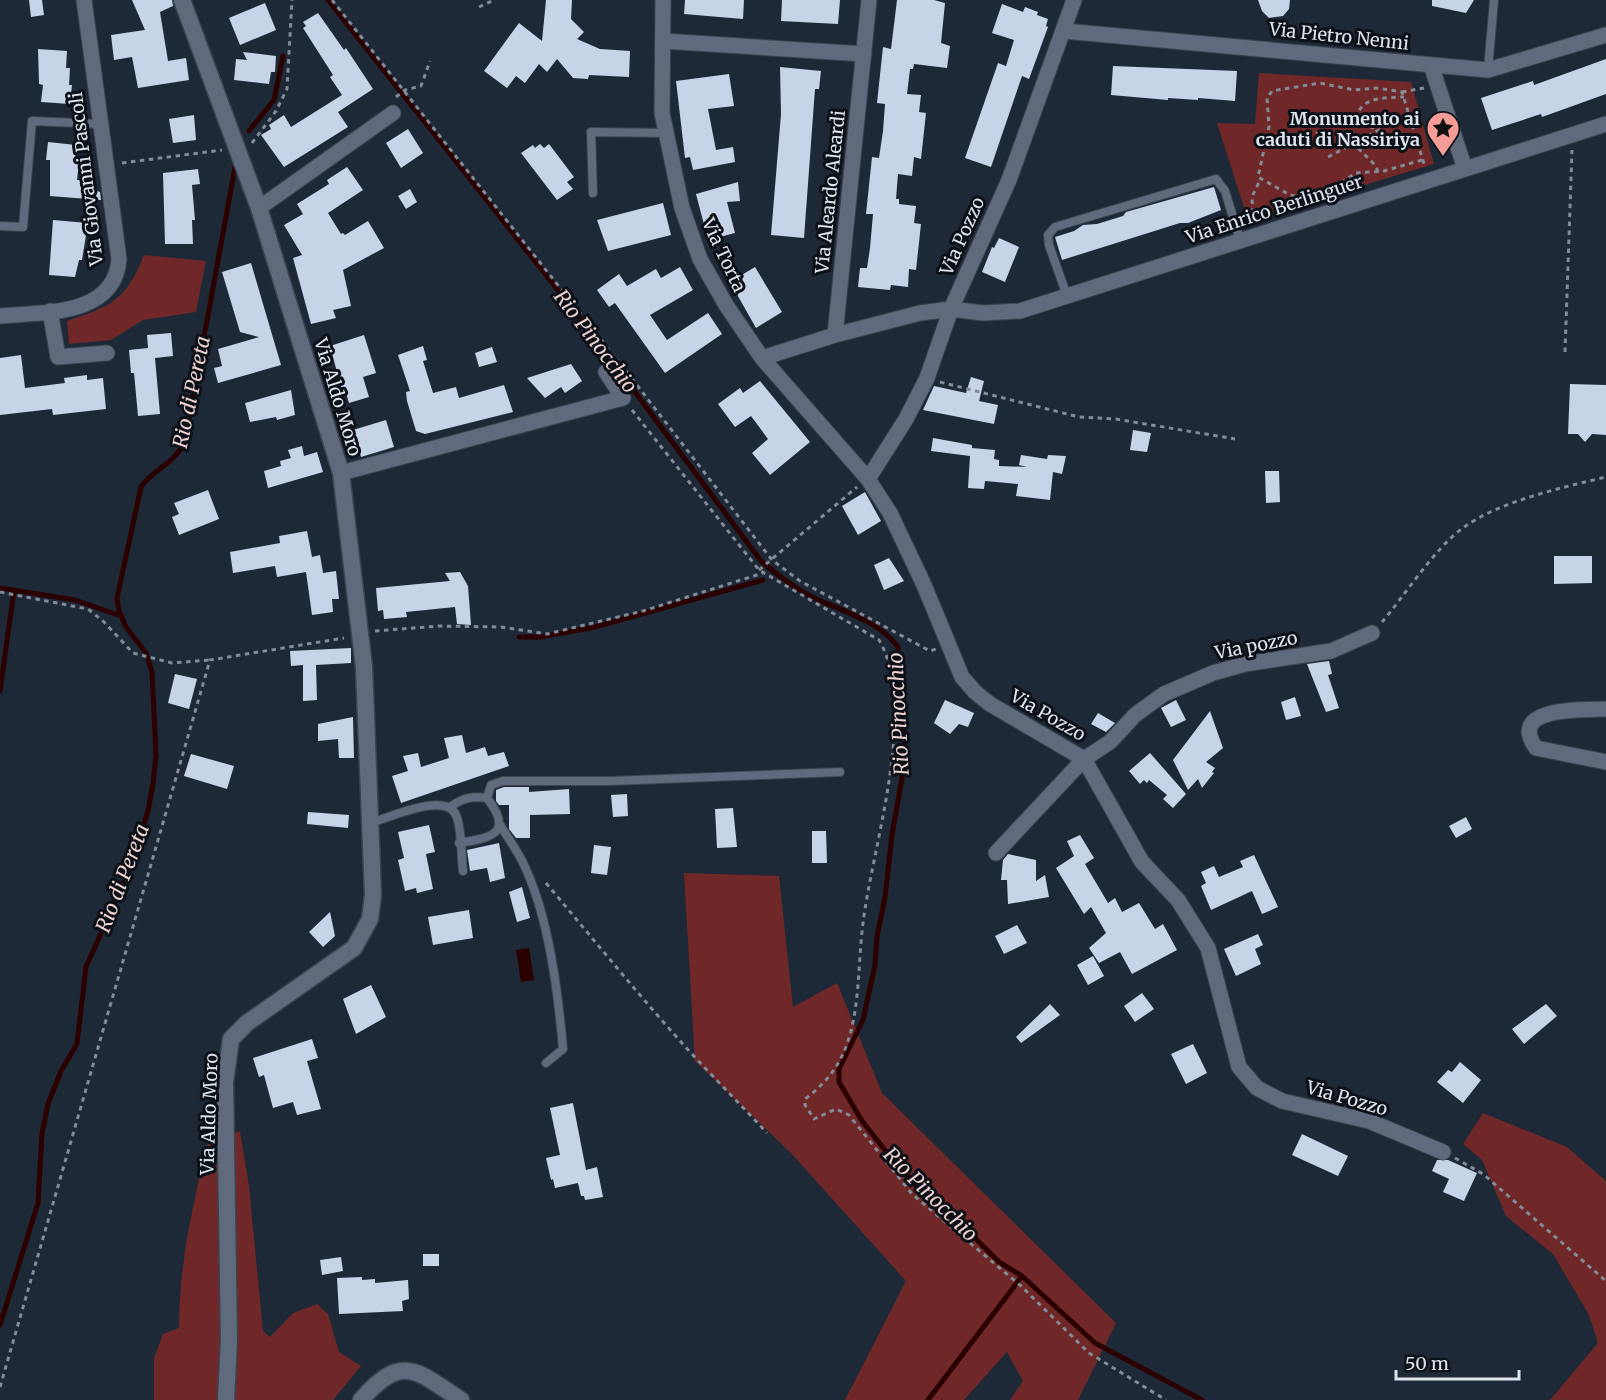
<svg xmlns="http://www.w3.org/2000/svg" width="1606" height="1400" viewBox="0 0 1606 1400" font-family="Merriweather,serif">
<rect width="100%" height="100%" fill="#1e2937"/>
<path fill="#6f2827" d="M1259,73L1411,82L1434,164L1248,220L1217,123L1255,124Z
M144,255L206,261L196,312L143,320L111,340L69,344L67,321C112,306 126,300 144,255Z
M684,873L779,876L793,1007L837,983L882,1093L1116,1323L1078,1400H1010L1023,1381L1007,1352L964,1400H845L906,1281L791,1153L695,1061Z
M1483,1113L1567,1147L1606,1181V1400H1550L1598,1343L1589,1315L1553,1254L1506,1216L1482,1160L1463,1144Z
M240,1131L249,1186L263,1331L270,1337L293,1313L317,1304L328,1314L339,1352L361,1366L333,1400H154V1358L163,1334L179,1328C179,1265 193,1203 208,1142Z"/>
<path fill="#2b0001" d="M529,948L534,980L521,982L516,950Z"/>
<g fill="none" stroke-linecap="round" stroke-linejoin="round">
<path stroke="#2b0001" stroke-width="5" d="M328,0L573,309L761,561C776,574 792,586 810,596C838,610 879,620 898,647L905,749L903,772L892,835L885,897L877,937L875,965L863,1020L839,1069V1082L862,1121L895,1163L926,1196L955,1218L999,1262L1022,1276L1095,1343L1202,1400
M249,131L274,100L283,56
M0,588L75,600L121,616
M519,637H541L595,627L763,580
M0,691L14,591
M0,1325L38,1203L42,1133L48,1104L61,1071L77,1044L86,967L130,868L148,811L153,784L156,755L152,672L146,653L126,627L119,611L117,598L141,487C155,467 174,465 185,441L236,162
M928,1400L1022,1276"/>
</g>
<path fill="#c7d4e7" d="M29,0H42L44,15L31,17Z
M132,0H172L173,6L160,12L168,61L186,58L189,80L138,88L132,57L114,60L111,35L145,30Z
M546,0H572L571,19L584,32L577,39L600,49L630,51L629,77L589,75L588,79L573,78L557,59L547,72L539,64L525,83L516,76L507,88L484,71L519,23L542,41Z
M685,0H744L743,19L684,14Z
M782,0H840L838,24L781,21Z
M897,0H934L945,3L941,43L950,46L947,68L914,64L913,69H910L907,94L921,95L919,112L926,113L921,159L914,157L912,176L898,174L896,199H899V204L916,206L914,223L921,224L916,270L909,269L908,287L891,285L890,290L858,287L860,268H867L870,248L873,214H866L872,157L879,158L883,131L885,104L877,103L883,47L891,49Z
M1258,0H1290L1289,9L1283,16L1269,18L1262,11Z
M1432,0H1474L1466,13L1432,6Z
M265,3L276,30L240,45L229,18Z
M1002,4L1023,12L1025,7L1038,12L1037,15L1048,19L1046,26L1048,27L1029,79L1022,76L991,167L965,158L998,63L1006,66L1014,40L992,33Z
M318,13L344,50L346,48L373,89L338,112L348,127L284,167L261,135L271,129L269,125L284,115L291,127L342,95L330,77L333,75L303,28L306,26L303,22Z
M38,49L67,51L66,68H70L69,85H72L70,104L41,102L43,85L39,84Z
M243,52L276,56L275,72H271L269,84L234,80L236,59L247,60Z
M1606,59V94L1556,112L1542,117L1541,114L1492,130L1481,98L1533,81L1534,85Z
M1113,66L1237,71L1235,101L1198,98V100L1168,98V100L1111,95Z
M780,67L821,71L819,89H815L804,238L771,235L781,114Z
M729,74L734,106L708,109L716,150L733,147L735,162L693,170L690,157L685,158L676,81Z
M194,115L196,140L173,143L169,119Z
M408,129L423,153L401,168L386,143Z
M48,142L76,145L75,162L79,163L77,180H81L80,186L100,192L101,200L50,196V160H46Z
M540,144L544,148L549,144L574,177L567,182L573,189L557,200L521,153L533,145L535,148Z
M347,167L363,190L328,213L341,234L343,233L345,235L368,221L384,248L343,270L351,306L333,310L336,318L311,324L293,258L302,255L284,225L303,214L297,204L329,184L327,180Z
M198,169L200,184L192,185L195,220H192L193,244H165L163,173Z
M738,182L740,201L727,202L735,233L708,240L696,194Z
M1214,187L1221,210L1188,223H1180L1062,260L1055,237L1074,231L1083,225L1097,224L1123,216L1126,212Z
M410,189L417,202L406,209L398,196Z
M663,203L671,235L608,251L597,220Z
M53,220L88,223L82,260H79L75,277L49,275Z
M999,238L1019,247L1005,282L982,272L992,247L994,248Z
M251,263L281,365L218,383L214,368L222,366L218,349L259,337L240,332L222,272Z
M680,267L693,290L650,315L667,340L708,313L722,334L665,373L615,303L609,307L597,290L619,274L627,286L656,269L661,278Z
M755,267L782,312L756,328L730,282Z
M171,333L173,356L155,358L160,414L138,416L134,373H131L129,350L148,348L147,335Z
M364,335L376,373L363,377L369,397L349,403L346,393L343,394L330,346Z
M423,346L427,360L423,361L433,393L456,387L459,398L504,385L513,412L425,434L416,431L407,401L406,392L410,391L398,355Z
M492,347L497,362L479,367L475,353Z
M21,355L25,388L65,383L64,378L87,375V380L103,378L106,409L53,415L52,409L0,415V358Z
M571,364L582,381L565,393L561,387L545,398L527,378Z
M971,377L984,381L979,401L998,405L994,424L923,410L934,386L966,393Z
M760,381L810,442L770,475L752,453L768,439L751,416L735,427L718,404L740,388L743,393Z
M1570,384L1606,385V435L1592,434L1585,442L1578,434H1568Z
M291,390L295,415L277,420L276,417L250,422L245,403Z
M386,420L394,447L361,457L353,430Z
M1133,430L1151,433L1147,452L1130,450Z
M933,438L972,445V448L995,450L994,459L999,460V466L1027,467L1019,465L1021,455L1047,459L1048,455L1066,456L1062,474L1053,472L1050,500L1016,496L1018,484L985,481L984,489L968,488L970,456L931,451Z
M302,446L304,456L317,452L323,472L268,488L264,471L281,466L280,461L291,458L288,450Z
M1265,471H1279L1280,502L1266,503Z
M208,490L219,519L179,535L172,517L179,514L174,503Z
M865,492L881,521L858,535L842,506Z
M307,531L312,557L320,555L323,573L336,571L339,599H332L333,612L312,615L306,572L277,577L275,566L233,573L230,552L280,543L279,536Z
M1554,556H1592V583L1554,584Z
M889,558L904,581L884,590L874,565Z
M460,572L468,586L471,625L457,624L455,607L406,612L407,617L384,619L383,610L378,611L376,588L450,581L445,573Z
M351,648V663L316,665L317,700L303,701V665L291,666L290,651Z
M1329,661L1332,674L1328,675L1339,708L1326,712L1307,664Z
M175,674L197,679L189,709L168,703Z
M1295,697L1301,716L1286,720L1281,702Z
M945,700L974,713L968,727L959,724L950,734L934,723Z
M1176,700L1186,720L1171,727L1161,708Z
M1210,711L1223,748L1206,762L1215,768L1212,772L1214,773L1202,788L1198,779L1188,790L1173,760Z
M1098,713L1115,723L1106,732L1091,724Z
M353,717L354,758H339L338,739L318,741V724Z
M462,735L466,753L485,747L488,756L504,752L509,766L401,803L392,776L408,771L403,756L418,753L421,767L449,758L444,738Z
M1150,753L1186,794L1173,808L1163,799L1167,795L1149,780L1147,783L1144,780L1140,784L1129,771Z
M191,754L234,766L227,789L184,776Z
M504,787H529V792L569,789L570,814L530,815V838H516L509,829V805H499L496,801V790Z
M627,794L628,816L613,817L611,795Z
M733,808L737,847L717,848L715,809Z
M308,812L349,815L348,828L307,824Z
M1466,817L1472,829L1456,838L1449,826Z
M429,825L435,852L426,854L433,889L417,893L416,888L405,891L398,860L404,858L398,832Z
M812,831H826L827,863H812Z
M1080,835L1094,858L1085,864L1108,903L1115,898L1122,912L1139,903L1155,929L1163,924L1177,950L1132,974L1120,952L1099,963L1089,948L1106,933L1091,907L1084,914L1056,868L1074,856L1067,841Z
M499,843L505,878L490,882L487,868L470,871L467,850Z
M594,845L611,847L607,875L591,873Z
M1008,854L1036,860V881L1045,875L1049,897L1008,904L1007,880H1001L1003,860Z
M1254,855L1278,907L1262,914L1252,891L1211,910L1201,886L1206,883L1201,872L1214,866L1219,877L1243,867L1240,861Z
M522,887L530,918L517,922L509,892Z
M469,910L473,938L433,945L428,917Z
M330,912L335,936L323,947L309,932Z
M1017,925L1027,943L1004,954L995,936Z
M1258,934L1263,945L1255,949L1261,964L1236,976L1224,949Z
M1093,956L1104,976L1088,985L1077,965Z
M371,985L386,1017L356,1034L343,999Z
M1142,993L1154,1009L1135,1022L1124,1006Z
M1050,1004L1060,1015L1021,1043L1016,1037Z
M1546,1004L1557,1016L1524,1044L1512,1029Z
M312,1039L318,1058L307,1061L321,1109L297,1115L293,1102L273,1108L264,1075L259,1077L253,1058Z
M1193,1044L1207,1073L1186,1084L1171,1054Z
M1460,1062L1481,1080L1463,1103L1437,1082L1448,1070L1452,1072Z
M573,1103L586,1170L597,1167L603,1197L585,1200L584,1196H581L578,1183L555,1188L553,1179L551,1180L546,1158L560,1155L550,1108Z
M1302,1134L1348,1156L1338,1176L1292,1155Z
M1437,1160H1448L1477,1173L1464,1201L1443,1192L1449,1179L1432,1171Z
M423,1254H439V1266H423Z
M341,1257L343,1271L322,1275L320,1260Z
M362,1277V1280L375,1279V1283L408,1280L409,1299L402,1301L403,1311L339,1314L337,1278Z"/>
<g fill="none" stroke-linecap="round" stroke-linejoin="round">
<defs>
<path id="service" d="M1488,70L1494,0
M593,193L591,132L666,133
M0,226L23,227L32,121L100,124
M1067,296L1049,245L1048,235L1055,227L1216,179L1225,191L1240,240
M487,798L491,785L503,781H611L840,772
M450,807C463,798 471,796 487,798C515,834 490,838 459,843
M370,823C389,818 446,791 456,815C462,828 461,856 463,871
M499,823C507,837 518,851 525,867C549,919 558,992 563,1049L546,1063"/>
<path id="minor" d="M663,0L662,113L682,208L700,259L726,305L762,358L868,479L890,513L924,585L962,677L975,692L990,704L1084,759L1142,862L1178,900L1208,948L1239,1067L1257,1088L1282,1101L1369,1121L1443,1152
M1064,31L1488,70L1606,35
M663,41L864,54
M1431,65L1465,169
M259,208L393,113
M50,311L58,357L107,353
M0,316C42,312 115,317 119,259L84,0
M835,335L920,313L951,309L983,313L1020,311L1606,124
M762,358L835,335L869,0
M341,473L623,398L606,372
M868,479L906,419L927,378L951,309L1009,180L1074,0
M1606,709C1584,710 1506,706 1536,748L1606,762
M996,853L1084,759L1110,742L1135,715L1164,694L1213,673L1245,664L1331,651L1372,633"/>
<path id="secondary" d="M182,0L259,208L341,473L364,667L373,895L370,919L354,948L247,1023L231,1039L225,1082L229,1340L226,1400
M361,1400C403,1352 416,1371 461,1400"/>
</defs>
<use href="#service" stroke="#3b4450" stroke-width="10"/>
<use href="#minor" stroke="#3b4450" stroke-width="17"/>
<use href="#secondary" stroke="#3b4450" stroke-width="19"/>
<path stroke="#828b97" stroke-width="3" stroke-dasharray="4.5 4.5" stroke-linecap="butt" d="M332,0L618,361
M479,7L494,0
M1402,92L1424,88
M396,97L405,90L421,86L430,61
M1315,142L1317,132
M252,143L276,111L287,89L292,0
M1328,157L1379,130L1345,117
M1422,160L1384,171L1356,173L1328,191L1304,198L1290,195L1258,177L1269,127L1267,98L1272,91L1320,83L1354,90L1377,88L1402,92L1425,167
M122,163L222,150
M1378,172L1376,166L1358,148L1352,133C1357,98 1372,98 1404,97
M1253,222L1252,197L1260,180
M1565,352L1572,150
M626,371L772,560L800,581L930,651L936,649
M940,382L1079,417L1116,419L1235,439
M632,410L759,570L879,640C919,707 872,848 863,923C858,962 860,1005 848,1041C840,1066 825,1084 805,1099V1105L814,1119L836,1109L849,1115L912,1194L1021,1286L1089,1353L1166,1400
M759,570L857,487
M0,592L88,609L103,621L133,653L172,663L210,660
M1382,622C1405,595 1435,548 1463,528C1497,502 1564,487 1606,477
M375,631L439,626L501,627L547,634L643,611L763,573
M546,883C594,940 641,998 691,1053C716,1080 742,1106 767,1133
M1455,1158L1483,1174L1606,1281
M0,1387L210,660L344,638"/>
<use href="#service" stroke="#5f6b7c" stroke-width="8"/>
<use href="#minor" stroke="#5f6b7c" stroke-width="15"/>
<use href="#secondary" stroke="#5f6b7c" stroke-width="16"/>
</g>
<defs>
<symbol id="sight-pin" viewBox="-11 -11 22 30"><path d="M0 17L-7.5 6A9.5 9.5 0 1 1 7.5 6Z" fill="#f59c96" stroke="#0c1117"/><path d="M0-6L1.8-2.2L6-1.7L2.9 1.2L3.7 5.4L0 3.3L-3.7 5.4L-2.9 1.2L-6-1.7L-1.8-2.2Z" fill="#111"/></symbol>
</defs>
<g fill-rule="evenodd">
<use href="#sight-pin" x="1424" y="109" width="38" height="52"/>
</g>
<g text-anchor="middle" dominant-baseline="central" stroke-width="6" stroke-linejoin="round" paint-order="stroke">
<g font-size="18" fill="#dee4ee" stroke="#0c1117">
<text transform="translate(1339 36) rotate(6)">Via Pietro Nenni</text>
<text transform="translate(86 179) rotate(-97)">Via Giovanni Pascoli</text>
<text transform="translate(830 192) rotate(-84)">Via Aleardo Aleardi</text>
<text transform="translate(1274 209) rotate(-18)">Via Enrico Berlinguer</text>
<text transform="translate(962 236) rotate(-66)">Via Pozzo</text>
<text transform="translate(724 255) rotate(65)">Via Torta</text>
<text transform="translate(338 397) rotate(73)">Via Aldo Moro</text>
<text transform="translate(1256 645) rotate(-11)">Via pozzo</text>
<text transform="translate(1048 715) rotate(30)">Via Pozzo</text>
<text transform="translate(1347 1098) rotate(16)">Via Pozzo</text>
<text transform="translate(209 1114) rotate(-88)">Via Aldo Moro</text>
</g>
<g font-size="18" font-weight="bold" fill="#dee4ee" stroke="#0c1117" text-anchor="end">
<text x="1420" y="118">Monumento ai<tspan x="1420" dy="21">caduti di Nassiriya</tspan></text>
</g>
<g font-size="20" font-style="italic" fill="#eed2cf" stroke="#0c1117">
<text transform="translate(596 341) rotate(53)">Rio Pinocchio</text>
<text transform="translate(191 392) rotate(-78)">Rio di Pereta</text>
<text transform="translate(898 714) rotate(-93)">Rio Pinocchio</text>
<text transform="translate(122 878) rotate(-69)">Rio di Pereta</text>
<text transform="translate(931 1194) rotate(45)">Rio Pinocchio</text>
</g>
</g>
<path d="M1396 1370v9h123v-9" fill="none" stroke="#dee4ee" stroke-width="3"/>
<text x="1405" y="1370" font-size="18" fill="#dee4ee" stroke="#0c1117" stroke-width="4.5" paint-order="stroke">50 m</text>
</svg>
